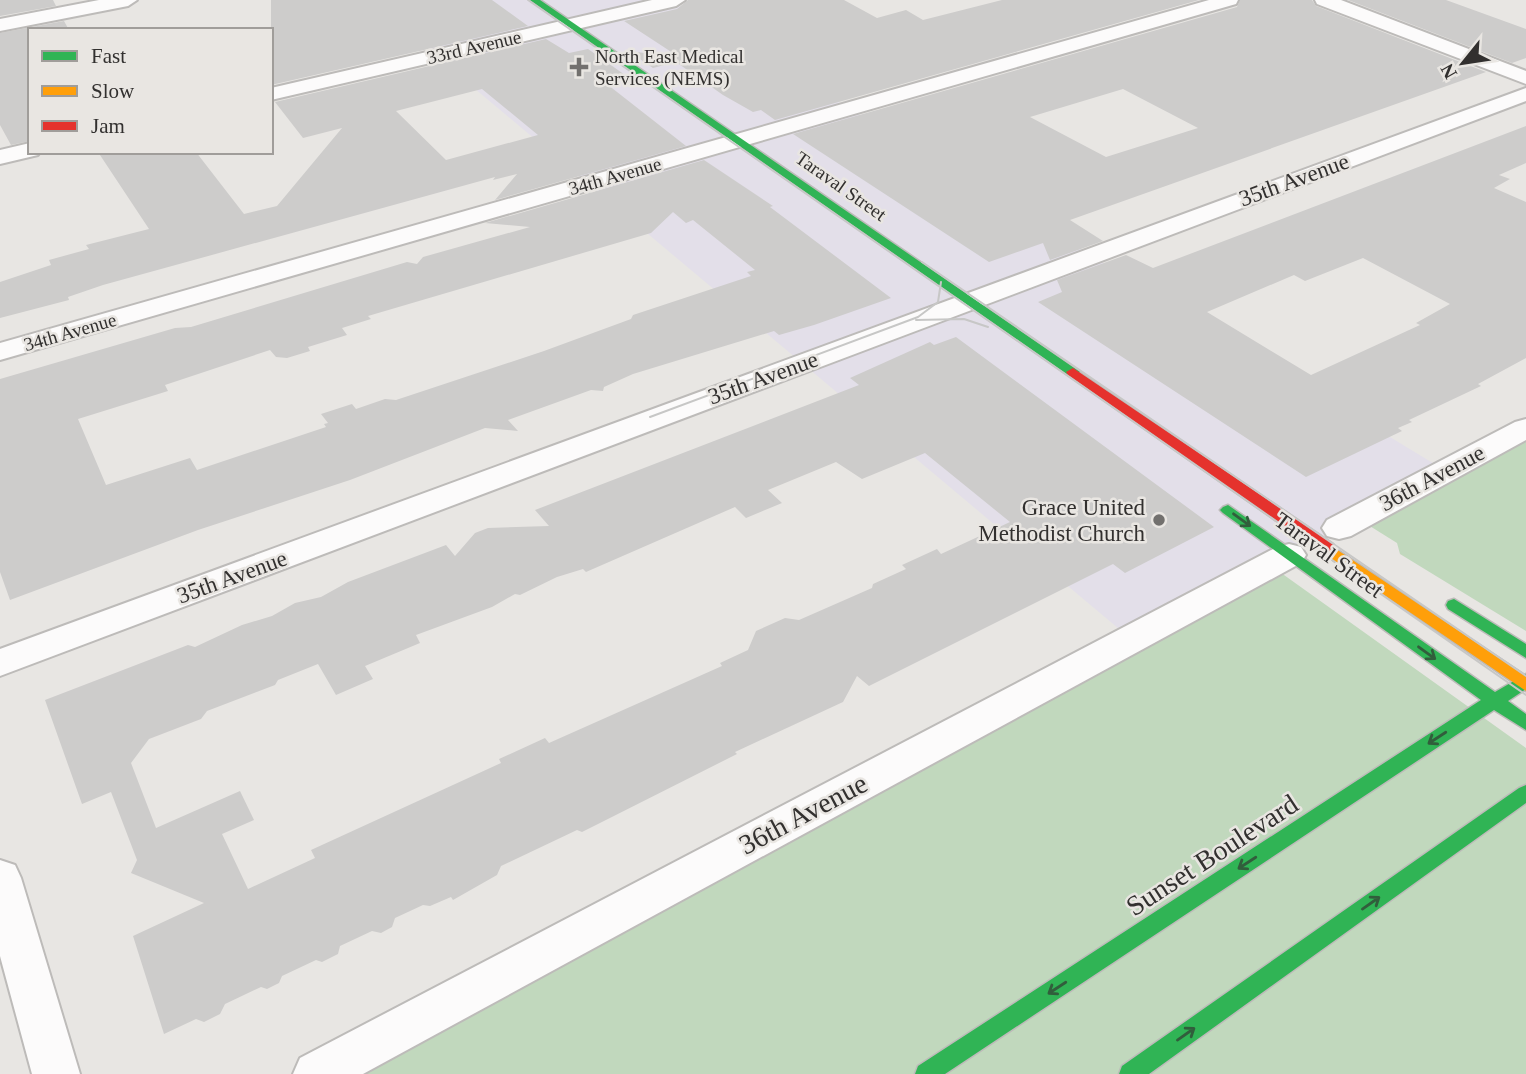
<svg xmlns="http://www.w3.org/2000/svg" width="1526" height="1074" viewBox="0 0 1526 1074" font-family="Georgia,serif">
<rect width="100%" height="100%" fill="#e8e6e3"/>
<path fill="#e3dfe9" d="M369,0H670L1446,471L1131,639Z"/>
<path fill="#c1d8bd" d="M1526,428V631L1400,554L1397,543L1357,518Z
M1270,565L1526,748V1074H318Z"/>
<path fill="#cdcccb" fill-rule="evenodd" d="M0,0H53L56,6L0,16Z
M271,0H492L528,26L271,85Z
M688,0H844L877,18L906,10L923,20L1002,0H1199L775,120L761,110L753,112L723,95L676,62L653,68L628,51L679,57L624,21L677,9Z
M1240,0H1312L1316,6L1486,72L1070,220L1103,241L1050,260L1043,243L989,262L793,134L1237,7ZM1123,89L1198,128L1106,157L1030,117Z
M1348,0H1446L1526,29V58L1512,63Z
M64,21L69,30H30V141L11,145L0,125V33Z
M546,39L569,53L588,49L625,75L603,81L686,146L495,200L517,174L493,180L495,177L103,285L68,297L69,300L0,318V282L51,265L49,260L89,249L86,245L149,229L98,152H196L244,214L277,206L342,128L303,138L275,102ZM482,89L538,135L446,160L396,111Z
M1526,126V163L1499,175L1510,179L1494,188L1526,202V358L1478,384L1481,386L1409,420L1412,422L1398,428L1402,431L1306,477L1038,302L1062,292L1057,280L1126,255L1153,268ZM1363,258L1450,304L1416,323L1420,325L1311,375L1207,312L1294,275L1305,281Z
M704,160L773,206L770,207L891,298L814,325L779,335L774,331L633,374L604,387L603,391L591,390L508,420L518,431L485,428L350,480L198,530L10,600L0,572V379L175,328L191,327L407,262L417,264L423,257L530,227L485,223ZM673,212L686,223L693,220L755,270L747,272L751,276L633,315L631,319L544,351L396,400L385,399L356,409L352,404L321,414L328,423L324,424L326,427L197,470L190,458L106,485L78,419L168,391L165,385L270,350L276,357L287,358L310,351L308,347L347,335L342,328L371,319L368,316L651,233Z
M956,337L1214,527L1125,573L1113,564L869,686L857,676L843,702L735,752L737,754L598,824L582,832L577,830L501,866L497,875L453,900L451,897L430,906L423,905L395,918L392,927L381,933L372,931L340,946L338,954L322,962L316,960L282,976L279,983L267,989L261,987L225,1004L220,1014L204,1022L196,1019L164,1034L133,936L204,903L131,873L137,860L111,792L82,804L45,700L188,645L195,647L242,625L272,616L295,603L321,597L348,582L446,545L455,556L475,533L488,528L549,526L535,510L859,385L850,378L930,342L934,345ZM925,453L1010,522L941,554L937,549L902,565L906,569L873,584L872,588L799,620L785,618L756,631L748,650L720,663L722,666L549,743L545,738L499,759L501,763L311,850L315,858L248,889L222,834L254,820L240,791L156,828L131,763L149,739L201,719L207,711L275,685L278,680L318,664L336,695L373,679L365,666L420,643L416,635L492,607L515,594L520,595L557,577L583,569L586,572L735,507L746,518L782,503L768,490L836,462L862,479Z"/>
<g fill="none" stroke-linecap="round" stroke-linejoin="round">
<defs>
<path id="street" d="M99,0H137L128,6L0,31V19Z
M652,0H685L676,6L271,100V88Z
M1209,0H1238L1236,4L0,360V343Z
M1315,0H1341L1526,71V84L1317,4Z
M1526,88V101L0,676V649Z
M30,143V152H40L38,155L0,164V150Z
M1526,419V440L1351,536L1339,539L1327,536L1322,528L1327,520L1515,422Z
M1289,544L1301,547L1306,555L1301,563L363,1074H293L300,1058L1277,547Z
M0,860L15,865L21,878L80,1074H32L0,956Z"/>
<path id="fast" d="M530,0H540L1080,372L1073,376L1068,375Z
M1228,505L1495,692L1526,674V689L1508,701L1526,714V730L1494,710L945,1074H915L918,1066L1481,700L1223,513L1220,510L1223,507Z
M1454,599L1526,644V658L1448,609L1446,605L1448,601Z
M1526,785V803L1149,1074H1119L1122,1066L1519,788Z"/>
<path id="slow" d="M1327,543L1526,676V691L1321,552L1319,548Z"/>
<path id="jam" d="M1073,368L1333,544L1335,548L1333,552H1321L1068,375L1066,372Z"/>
</defs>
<use href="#street" stroke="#bdbbb9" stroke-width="4"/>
<use href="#fast" stroke="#bdbbb9" stroke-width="3"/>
<use href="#slow" stroke="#bdbbb9" stroke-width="3"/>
<use href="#jam" stroke="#bdbbb9" stroke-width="3"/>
<use href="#street" fill="#fcfbfb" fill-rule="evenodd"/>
<use href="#fast" fill="#30b455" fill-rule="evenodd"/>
<use href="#slow" fill="#ff9f0a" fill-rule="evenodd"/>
<use href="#jam" fill="#e5322d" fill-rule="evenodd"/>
<path stroke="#c7c7c6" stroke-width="2" d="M528,0L1526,695
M922,262L1526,676
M916,320L964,319L988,327
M650,417L918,317L938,302L941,282"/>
</g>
<defs><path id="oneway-shaft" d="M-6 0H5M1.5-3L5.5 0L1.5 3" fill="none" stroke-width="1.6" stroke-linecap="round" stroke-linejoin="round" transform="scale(1.75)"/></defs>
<g stroke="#315e3c">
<use href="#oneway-shaft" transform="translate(1242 520) rotate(36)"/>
<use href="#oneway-shaft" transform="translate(1427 653) rotate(36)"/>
<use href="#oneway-shaft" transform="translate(1437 738) rotate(147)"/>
<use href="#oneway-shaft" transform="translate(1247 863) rotate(147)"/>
<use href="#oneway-shaft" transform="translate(1371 903) rotate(-35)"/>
<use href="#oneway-shaft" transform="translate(1057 988) rotate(147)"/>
<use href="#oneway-shaft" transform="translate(1186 1034) rotate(-35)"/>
</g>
<g fill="#72706e" stroke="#e9e6e2" stroke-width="2.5">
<path d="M575.5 56.5h7v7h7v7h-7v7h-7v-7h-7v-7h7z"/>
<circle cx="1159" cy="520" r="7"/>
</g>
<g text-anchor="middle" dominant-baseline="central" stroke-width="5" stroke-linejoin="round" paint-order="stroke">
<g font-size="19" fill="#32302f" stroke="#e9e6e2">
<text transform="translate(474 47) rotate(-13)">33rd Avenue</text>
<text transform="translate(615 176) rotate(-16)">34th Avenue</text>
<text transform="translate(841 186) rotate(35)">Taraval Street</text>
<text transform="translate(70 332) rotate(-16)">34th Avenue</text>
</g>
<g font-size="19" fill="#32302f" stroke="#e9e6e2" text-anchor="start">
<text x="595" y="56">North East Medical<tspan x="595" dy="22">Services (NEMS)</tspan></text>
</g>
<g font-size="23" fill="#32302f" stroke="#e9e6e2">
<text transform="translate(1294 180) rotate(-20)">35th Avenue</text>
<text transform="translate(763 378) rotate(-20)">35th Avenue</text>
<text transform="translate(1432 478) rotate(-28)">36th Avenue</text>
<text transform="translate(1329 555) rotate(36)">Taraval Street</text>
<text transform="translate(232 577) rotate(-20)">35th Avenue</text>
</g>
<g font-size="23" fill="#32302f" stroke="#e9e6e2" text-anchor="end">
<text x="1145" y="507">Grace United<tspan x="1145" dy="26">Methodist Church</tspan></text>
</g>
<g font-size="28" fill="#32302f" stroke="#e9e6e2">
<text transform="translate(803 814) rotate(-28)">36th Avenue</text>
<text transform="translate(1212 855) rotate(-33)">Sunset Boulevard</text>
</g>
</g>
<rect x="28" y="28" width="245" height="126" fill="#e9e6e2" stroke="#a09d9a" stroke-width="2"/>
<rect x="42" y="51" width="35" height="10" fill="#30b455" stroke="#a09d9a" stroke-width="2"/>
<text x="91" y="63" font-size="21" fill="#32302f">Fast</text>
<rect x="42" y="86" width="35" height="10" fill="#ff9f0a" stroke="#a09d9a" stroke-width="2"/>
<text x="91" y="98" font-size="21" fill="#32302f">Slow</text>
<rect x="42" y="121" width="35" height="10" fill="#e5322d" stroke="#a09d9a" stroke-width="2"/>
<text x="91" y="133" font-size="21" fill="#32302f">Jam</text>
<g transform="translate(1463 63) rotate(240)" stroke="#e9e6e2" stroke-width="5" paint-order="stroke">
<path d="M0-5L12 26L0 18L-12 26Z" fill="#32302f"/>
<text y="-10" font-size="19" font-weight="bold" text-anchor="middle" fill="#32302f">N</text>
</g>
</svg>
